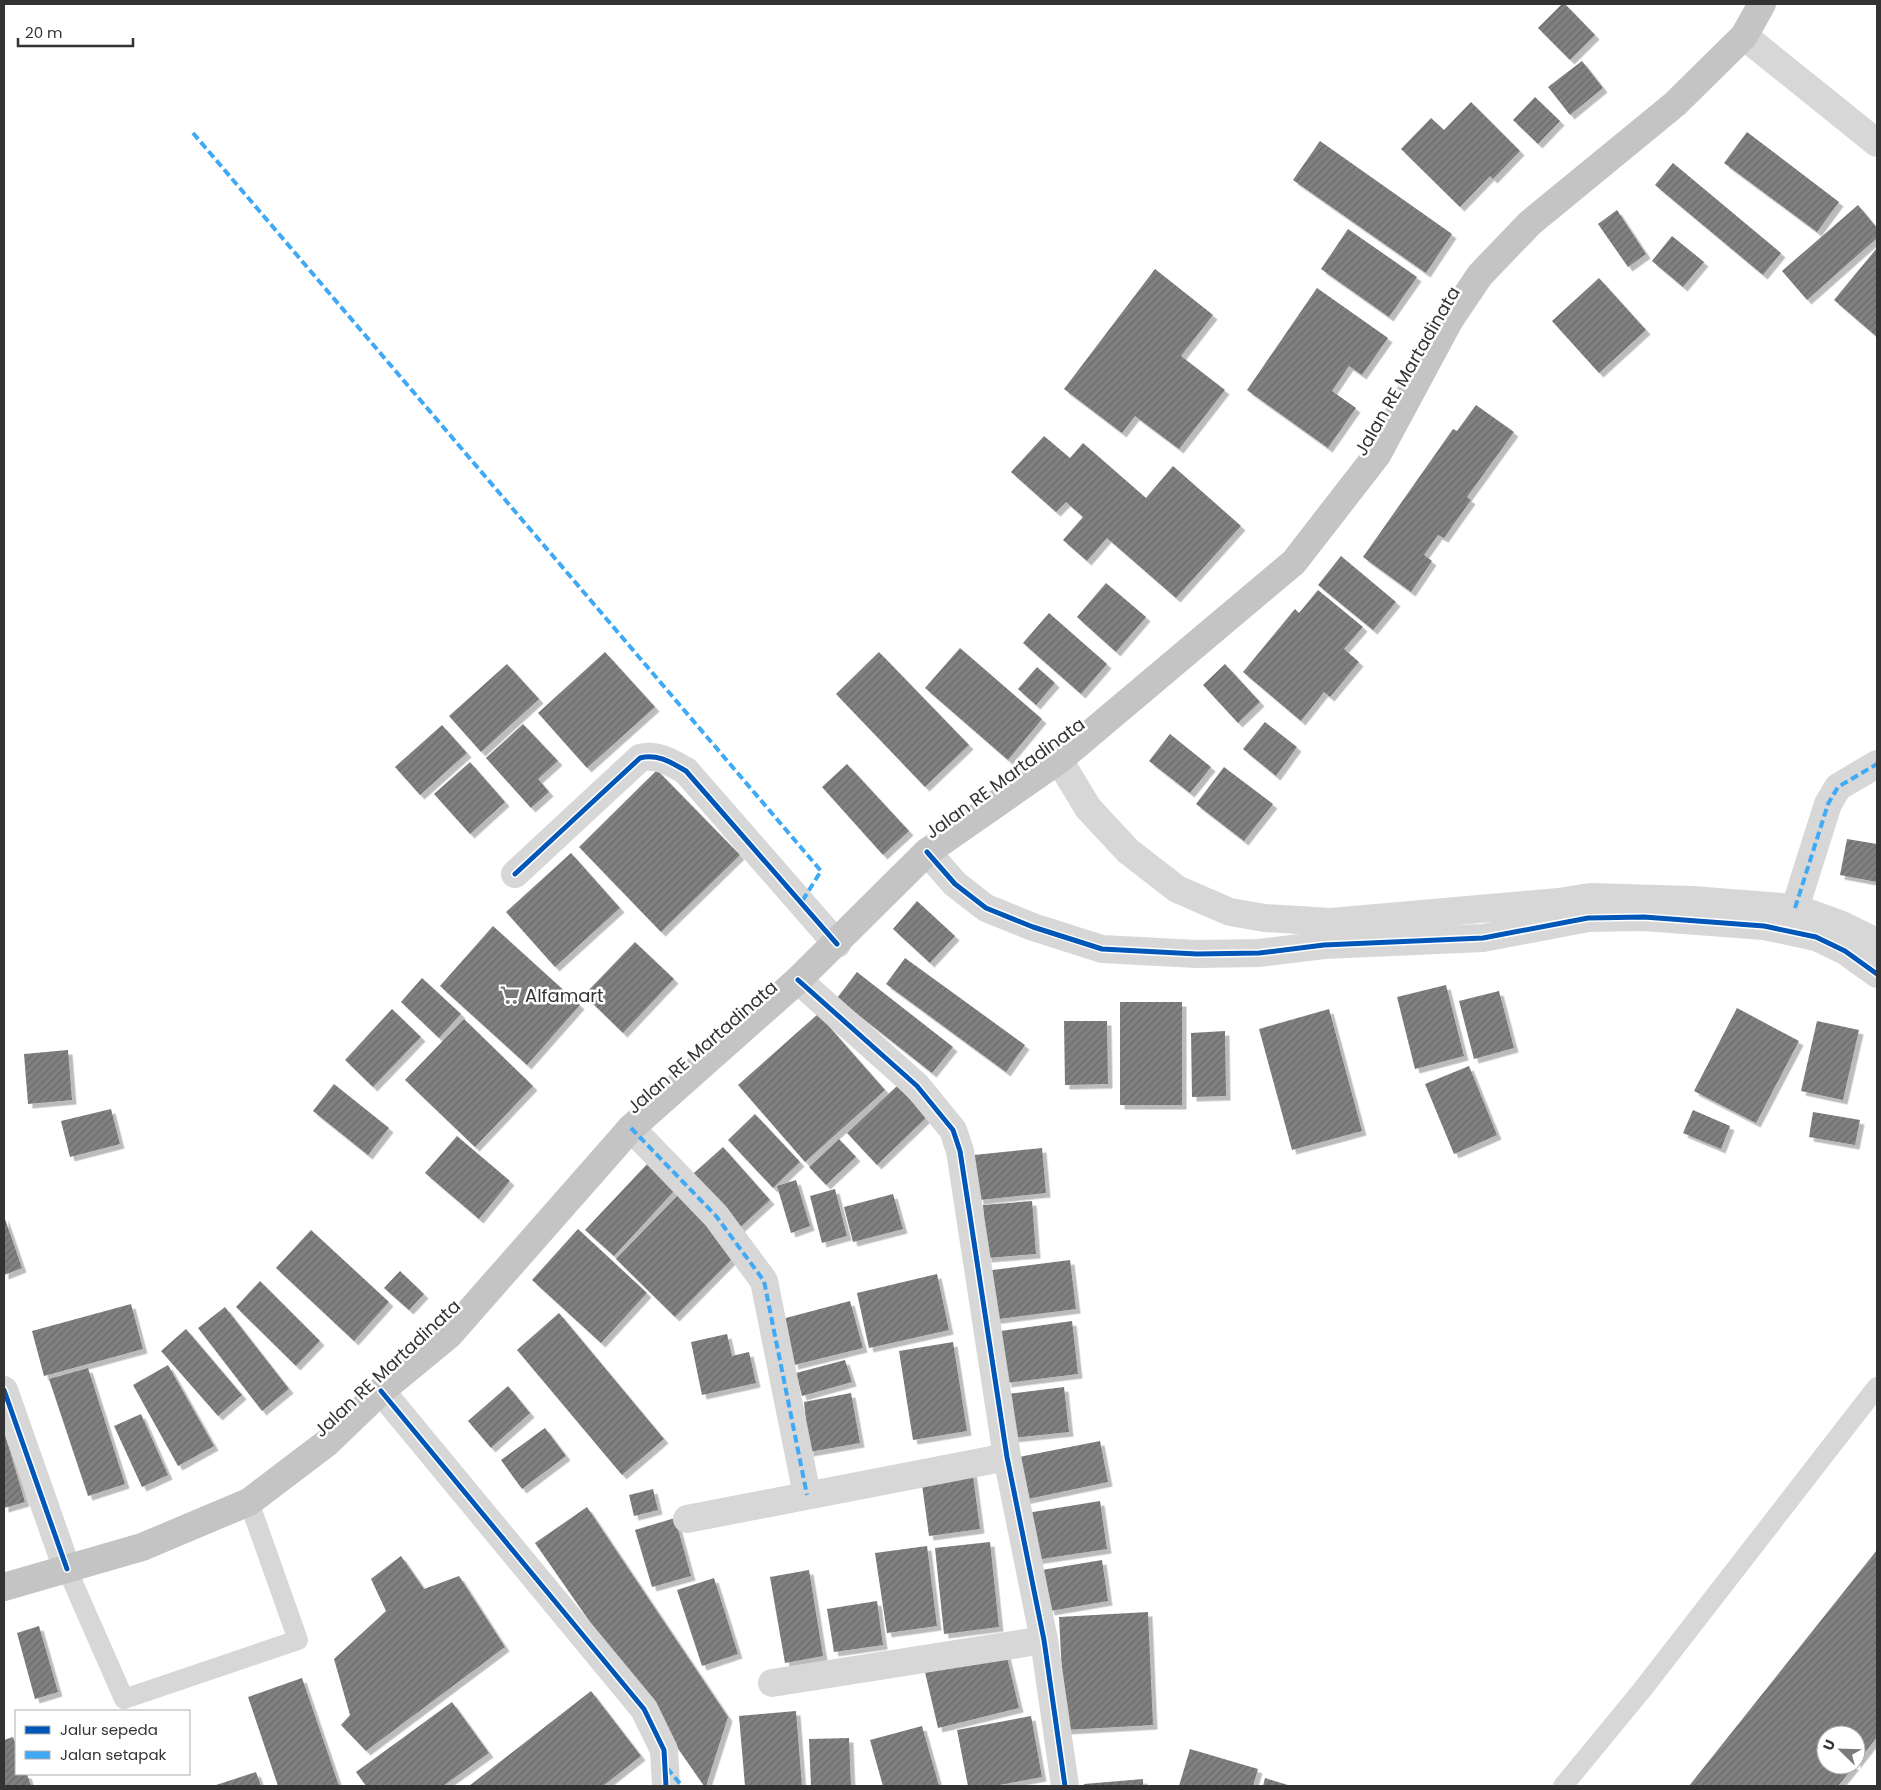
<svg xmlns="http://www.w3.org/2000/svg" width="1881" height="1790" viewBox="0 0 1881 1790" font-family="Poppins,sans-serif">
<defs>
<pattern id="building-hatch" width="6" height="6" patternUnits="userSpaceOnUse" patternTransform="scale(1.25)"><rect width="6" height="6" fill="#818181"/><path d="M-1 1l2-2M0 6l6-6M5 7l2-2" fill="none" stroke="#6a6a6a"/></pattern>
<filter id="shadow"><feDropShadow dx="4.5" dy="4.5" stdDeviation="0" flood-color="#0004"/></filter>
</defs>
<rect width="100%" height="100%" fill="#fff"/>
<path fill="url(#building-hatch)" filter="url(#shadow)" d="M1562,4H1565L1595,35L1570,60L1538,28Z
M1582,61L1603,88L1570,115L1548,87Z
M1535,97L1560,121L1538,144L1513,120Z
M1471,102L1520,151L1493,179L1490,176L1460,207L1401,149L1431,118L1444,130Z
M1747,132L1839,202L1817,232L1724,163Z
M1320,141L1452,234L1426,273L1293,180Z
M1673,163L1781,253L1763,275L1655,185Z
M1858,205L1877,228V238L1807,300L1782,271Z
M1617,210L1646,254L1628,267L1598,224Z
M1348,229L1417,277L1389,317L1321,269Z
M1672,236L1704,262L1683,287L1652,261Z
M1877,248V337L1834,300Z
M1155,269L1213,315L1181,356L1225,390L1179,449L1135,416L1122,433L1064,389Z
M1599,278L1646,330L1599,373L1552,321Z
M1317,288L1388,338L1362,375L1349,366L1332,391L1356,408L1328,448L1247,390Z
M1476,405L1514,432L1467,497L1471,500L1444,538L1438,535L1424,555L1432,561L1411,592L1363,557L1453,429L1457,431Z
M1044,436L1070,458L1083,443L1146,498L1173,466L1241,526L1176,598L1107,538L1087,561L1063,540L1083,517L1066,502L1056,512L1011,472Z
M1341,556L1396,602L1373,630L1318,585Z
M1106,583L1146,617L1116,652L1077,617Z
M1318,590L1363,627L1344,649L1359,662L1330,697L1324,692L1301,721L1243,672L1295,609L1299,613Z
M1049,613L1107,664L1081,694L1023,643Z
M960,648L1042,719L1008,760L925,688Z
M605,652L655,707L587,768L538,713Z
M879,652L969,745L925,787L836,694Z
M507,664L539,699L481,752L449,716Z
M1225,664L1260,702L1238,723L1203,685Z
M1037,667L1055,683L1036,705L1018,689Z
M1265,722L1297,747L1276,776L1243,749Z
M523,724L558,761L538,779L549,792L531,808L486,758Z
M442,725L467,753L420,795L395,767Z
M1170,734L1211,767L1190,793L1149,761Z
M470,762L505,802L470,834L434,794Z
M847,764L909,831L883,855L822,787Z
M1224,767L1273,804L1244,841L1196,804Z
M657,770L740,855L661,932L579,847Z
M1847,839L1877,844V882L1840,875Z
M571,853L620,908L555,967L506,912Z
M917,901L955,936L930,963L893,929Z
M493,926L580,1005L527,1065L440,986Z
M635,942L674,979L623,1033L584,995Z
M905,958L1025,1045L1006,1072L886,984Z
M857,972L953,1047L932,1073L837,998Z
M422,978L461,1014L439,1038L401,1002Z
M1446,985L1464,1056L1415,1069L1397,997Z
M1499,991L1514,1048L1474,1059L1459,1001Z
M1120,1002H1182V1105H1120Z
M1737,1008L1799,1041L1756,1123L1694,1091Z
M392,1009L421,1037L373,1087L345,1060Z
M1329,1009L1362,1131L1292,1150L1259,1029Z
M818,1014L885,1090L805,1162L738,1085Z
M464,1019L533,1086L475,1147L405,1080Z
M1064,1021H1107L1108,1084L1065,1085Z
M1817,1021L1859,1030L1843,1100L1801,1091Z
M1225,1031L1226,1096L1192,1097L1191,1033Z
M68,1050L72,1100L28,1104L24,1054Z
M1469,1066L1497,1135L1454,1154L1425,1084Z
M334,1084L389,1128L368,1155L313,1111Z
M897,1086L927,1117L877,1165L847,1133Z
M111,1109L120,1144L70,1157L61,1121Z
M1693,1110L1730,1126L1721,1149L1683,1133Z
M1813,1112L1860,1120L1855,1145L1809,1137Z
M755,1114L800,1162L773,1188L728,1140Z
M457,1136L510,1181L479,1219L425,1173Z
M839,1139L856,1157L826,1185L809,1167Z
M723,1147L770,1200L731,1236L684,1182Z
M1042,1148L1046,1193L979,1200L974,1155Z
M648,1163L676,1189L614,1256L585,1230Z
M796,1180L810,1226L791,1233L777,1186Z
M835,1189L847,1236L822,1243L810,1196Z
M683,1190L742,1249L675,1317L616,1259Z
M893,1194L903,1229L853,1242L844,1207Z
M1032,1201L1036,1254L987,1258L983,1205Z
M4,1216L22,1268L4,1275Z
M578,1229L647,1293L601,1343L532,1280Z
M311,1230L389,1302L354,1341L276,1268Z
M1070,1260L1076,1309L991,1320L985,1271Z
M400,1271L424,1294L409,1310L384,1288Z
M937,1274L949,1330L869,1348L857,1293Z
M260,1281L320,1341L296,1366L236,1307Z
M850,1301L863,1348L794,1365L782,1319Z
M131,1304L143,1349L44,1376L32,1331Z
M225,1307L289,1389L262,1411L198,1328Z
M559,1313L664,1439L622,1475L517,1350Z
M1072,1321L1078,1374L1007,1383L1001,1331Z
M186,1329L242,1395L218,1416L161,1351Z
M727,1334L732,1356L749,1352L756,1383L702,1395L691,1342Z
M953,1342L967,1431L913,1440L899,1351Z
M845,1360L852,1382L802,1396L796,1373Z
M168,1365L214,1446L178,1466L133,1385Z
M88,1368L125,1484L88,1496L49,1379Z
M508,1386L530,1413L491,1448L468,1421Z
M1064,1387L1069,1432L1012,1438L1007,1394Z
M851,1393L860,1443L809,1452L804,1402Z
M141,1414L168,1475L142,1487L114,1426Z
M545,1428L566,1456L522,1489L501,1460Z
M4,1431L25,1502L4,1508Z
M1100,1441L1108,1482L1023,1500L1014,1458Z
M972,1469L980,1529L929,1536L921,1477Z
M653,1489L658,1510L634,1516L629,1495Z
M1100,1501L1107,1549L1035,1560L1027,1513Z
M587,1507L728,1717L706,1786H704L535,1543Z
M675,1518L691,1576L652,1587L635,1530Z
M990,1542L999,1627L944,1634L935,1548Z
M927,1546L937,1626L887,1633L875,1553Z
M1877,1550V1737L1856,1764V1735H1826V1765H1855L1838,1786H1689Z
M401,1556L424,1589L459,1576L505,1647L366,1751L341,1725L350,1715L334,1659L386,1611L371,1579Z
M1102,1560L1108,1601L1050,1611L1042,1570Z
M809,1570L823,1656L785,1663L770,1577Z
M714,1578L738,1654L702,1666L677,1590Z
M877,1601L883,1645L834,1652L827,1609Z
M1148,1612L1153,1725L1065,1730L1059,1617Z
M39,1626L58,1692L35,1699L17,1633Z
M1005,1649L1019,1708L938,1728L924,1668Z
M302,1678L339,1786H278L248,1697Z
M591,1691L641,1756L603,1786H469Z
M452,1702L489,1753L443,1786H366L356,1772Z
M796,1711L802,1786H745L739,1716Z
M1031,1716L1042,1777L994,1786H968L957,1730Z
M922,1726L939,1786H883L870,1740Z
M13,1737L16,1745V1774H27L31,1786H4V1740Z
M849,1738L851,1786H811L809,1739Z
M1190,1749L1258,1769L1253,1786H1179Z
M256,1772L261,1786H213Z
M1265,1778L1291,1786H1263Z
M1143,1779V1786H1084V1784Z"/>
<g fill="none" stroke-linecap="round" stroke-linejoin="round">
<path stroke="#d7d7d7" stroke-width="20" d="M67,1569L124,1699L298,1640L249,1502
M1563,1786L1642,1690L1877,1387"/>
<path stroke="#d7d7d7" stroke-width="28" d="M1744,36L1877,143
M1059,760L1088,808L1128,851L1177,889L1230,912L1265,918L1331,922L1559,902L1590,897L1692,900L1795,908L1842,925L1877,942
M927,852L955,884L986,908L1033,927L1102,949L1197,954L1259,953L1324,945L1483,938L1588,918L1644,917L1764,926L1816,937L1845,951L1877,974
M515,874L640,758C657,753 672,763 686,771L837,944
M1795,908L1828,804L1838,787L1877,764
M798,980L917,1086L953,1130L960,1151L1007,1457L1044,1640L1065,1786
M631,1128L716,1216L764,1281L807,1495
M4,1390L67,1569
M381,1391L644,1709L664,1750L666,1786
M687,1519L1007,1457
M772,1683L1044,1640"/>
<path stroke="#c4c4c4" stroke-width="28" d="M4,1587L142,1547L249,1502L328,1442L381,1391L449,1335L631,1128L798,980L927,852L1059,760L1294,562L1377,455L1449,321L1480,275L1530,223L1675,104L1744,36L1762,4"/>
<path stroke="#3fa9f5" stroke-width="4" stroke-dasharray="8 4" stroke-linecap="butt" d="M193,133L821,871L801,903
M1795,908L1828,804L1838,787L1877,764
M631,1128L716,1216L764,1281L807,1495
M667,1768L682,1786"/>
<defs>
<path id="cycleway" d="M927,852L955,884L986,908L1033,927L1102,949L1197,954L1259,953L1324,945L1483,938L1588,918L1644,917L1764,926L1816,937L1845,951L1877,974
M515,874L640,758C657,753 672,763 686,771L837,944
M798,980L917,1086L953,1130L960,1151L1007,1457L1044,1640L1065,1786
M4,1390L67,1569
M381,1391L644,1709L664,1750L666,1786"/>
</defs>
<use href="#cycleway" stroke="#fff" stroke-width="8"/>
<use href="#cycleway" stroke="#0057b8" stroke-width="5"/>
</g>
<defs>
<symbol id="supermarket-bare" viewBox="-9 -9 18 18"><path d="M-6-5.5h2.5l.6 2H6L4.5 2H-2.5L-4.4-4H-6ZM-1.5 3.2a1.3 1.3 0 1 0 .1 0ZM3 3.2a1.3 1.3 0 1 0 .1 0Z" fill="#7a7a7a" stroke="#fff" stroke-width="2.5" paint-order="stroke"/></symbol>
</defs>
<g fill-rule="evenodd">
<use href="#supermarket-bare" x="496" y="981" width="28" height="28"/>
</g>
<g text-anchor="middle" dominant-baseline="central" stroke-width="5" stroke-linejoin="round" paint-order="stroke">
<g font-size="18" fill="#333" stroke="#fff">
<text transform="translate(1407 371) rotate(-60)">Jalan RE Martadinata</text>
<text transform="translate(1005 778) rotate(-36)">Jalan RE Martadinata</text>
<text transform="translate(702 1047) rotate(-41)">Jalan RE Martadinata</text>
<text transform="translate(387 1368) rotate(-43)">Jalan RE Martadinata</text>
</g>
<g font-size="18" fill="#333" stroke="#fff" text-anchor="start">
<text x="525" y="995">Alfamart</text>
</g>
</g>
<rect width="1881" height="1790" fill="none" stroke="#333333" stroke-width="10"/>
<rect x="15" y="1710" width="175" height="65" fill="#ffffff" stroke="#adadad"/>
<rect x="25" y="1726" width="25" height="8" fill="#0057b8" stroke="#adadad"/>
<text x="60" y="1735" font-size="15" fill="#333333">Jalur sepeda</text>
<rect x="25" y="1751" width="25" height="8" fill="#3fa9f5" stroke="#adadad"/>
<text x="60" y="1760" font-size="15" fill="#333333">Jalan setapak</text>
<g transform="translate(1841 1750) rotate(293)"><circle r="24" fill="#ffffff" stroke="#adadad"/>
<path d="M0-4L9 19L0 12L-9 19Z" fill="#7a7a7a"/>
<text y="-8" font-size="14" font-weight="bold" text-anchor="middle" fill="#333333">U</text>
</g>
<path d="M18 38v8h115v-8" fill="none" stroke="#333333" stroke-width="2.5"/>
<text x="25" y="38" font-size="15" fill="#333333" stroke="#ffffff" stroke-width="4" paint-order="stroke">20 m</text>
</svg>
